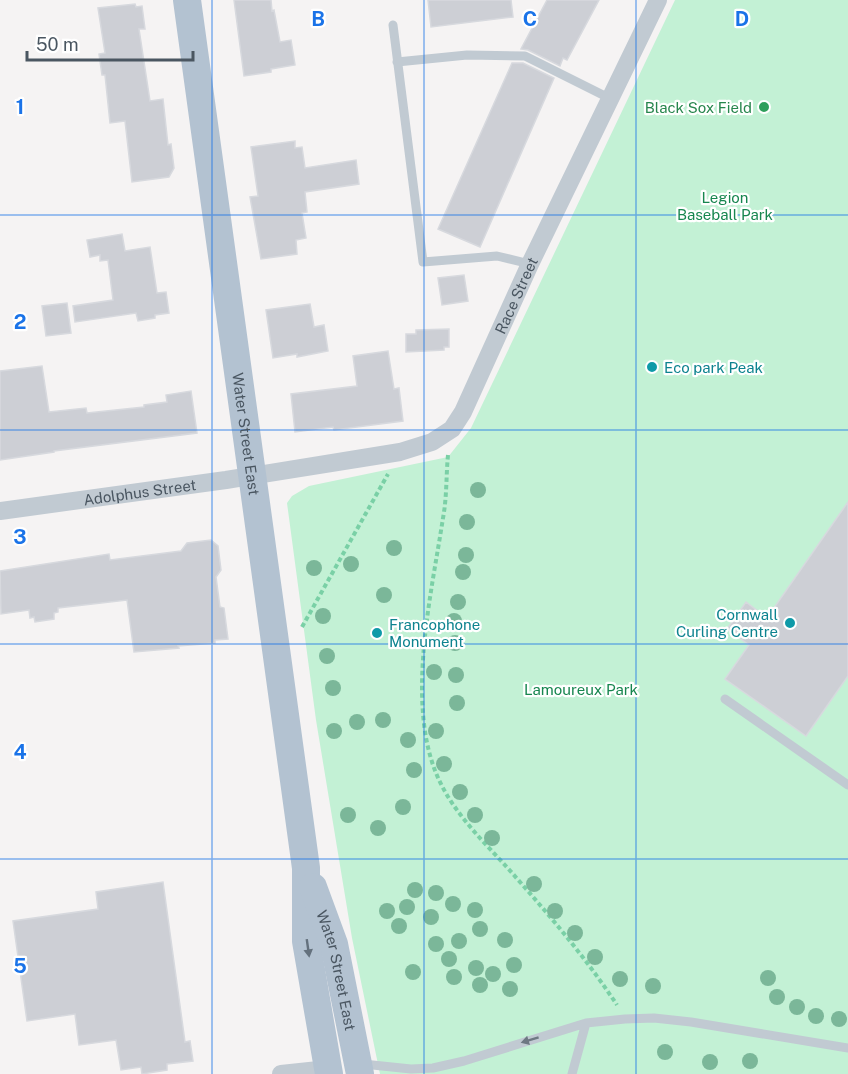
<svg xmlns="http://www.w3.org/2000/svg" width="848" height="1074" viewBox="0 0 848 1074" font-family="'Public Sans',sans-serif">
<rect width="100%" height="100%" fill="#f5f3f3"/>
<path fill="#c3f1d5" d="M675,0H848V1074H380L352,938L316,720L287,503L292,496L309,486L448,457L471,428Z"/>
<path fill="#cdcfd5" stroke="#d7d9de" stroke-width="1.5" d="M234,0H271L272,11L274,10L280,42L291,40L295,65L271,69V72L244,76Z
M428,0H511L513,17L431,27Z
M547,0H599L567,60L563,58L560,66L528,50L521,49Z
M135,4L136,7L142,6L145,29H139L150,101L163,99L168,145L171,144L174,168L169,177L132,182L125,121L110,123L105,75H102L99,54L105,53L98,8Z
M512,63H523L554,78L480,247L438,229Z
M295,141V148L302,147L305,168L356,160L359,184L305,192L307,212L302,213L306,238L296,240L297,254L261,259L250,197L258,196L251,147Z
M122,234L125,251L150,247L157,293L166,292L169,313L155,315V318L138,321L136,313L75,322L73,306L113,300L108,260L100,261V255L90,257L87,240Z
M464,275L468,301L442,305L438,278Z
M67,303L71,333L46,336L42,306Z
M310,304L314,327L324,325L328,351L297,357V354L273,358L266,310Z
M449,329V347H444V350L406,352V334H416V330Z
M388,351L394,389L399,388L403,421L334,430L333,427L295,432L291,394L357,386L353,356Z
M42,366L49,412L86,408L87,413L144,407V405L167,402L166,395L191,391L197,433L54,451V452L0,460V371Z
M848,502V676L806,736L725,679L749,645L727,629L746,602L767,618Z
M211,540L218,546L221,570L216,577L220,607L224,608L228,639L215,640V643L178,646L179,648L134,652L127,600L58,608V612L54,613V619L35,622L34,617L30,618L29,610L1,614L0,571L109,554L110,560L181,551L187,543Z
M163,882L185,1042L190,1041L193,1061L167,1064V1070L142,1074L141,1067L121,1070L116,1040L79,1045L75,1014L27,1021L13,921L98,909L96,892Z"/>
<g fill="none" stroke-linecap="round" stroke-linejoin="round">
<path stroke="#7ad0a6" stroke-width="4" stroke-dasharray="4.5 3" stroke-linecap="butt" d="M448,455C446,476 447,497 443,518C431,597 403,712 442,786C459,819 488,846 513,874C550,916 586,958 617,1005
M302,627L388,474"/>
<path stroke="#c1cad2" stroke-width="9" d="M393,25L423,262L497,256L530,264
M397,62L467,55L525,56L611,99
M725,699L848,785
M363,1064L411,1069L433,1068L464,1061L586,1023L625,1019L654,1018L691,1022L848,1048
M572,1074L586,1023"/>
<g stroke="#c1cad2" stroke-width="18">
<path id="s1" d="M0,511L226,480L400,452L432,442L452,429L463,412L530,264L658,0"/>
<path d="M281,1074L328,1069"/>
</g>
<g stroke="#b3c2d1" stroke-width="28">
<path id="s2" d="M187,0L306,868V941L329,1074"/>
<path id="s3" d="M313,887L334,944L360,1074"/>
</g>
</g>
<g fill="#7bb799">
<circle cx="478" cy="490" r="8"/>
<circle cx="467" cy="522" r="8"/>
<circle cx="394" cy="548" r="8"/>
<circle cx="466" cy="555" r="8"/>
<circle cx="351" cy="564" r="8"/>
<circle cx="314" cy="568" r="8"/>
<circle cx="463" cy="572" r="8"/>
<circle cx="384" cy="595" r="8"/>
<circle cx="458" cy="602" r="8"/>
<circle cx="323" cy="616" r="8"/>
<circle cx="454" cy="621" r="8"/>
<circle cx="455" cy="643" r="8"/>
<circle cx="327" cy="656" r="8"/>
<circle cx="434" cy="672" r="8"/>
<circle cx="456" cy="675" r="8"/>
<circle cx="333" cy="688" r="8"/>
<circle cx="457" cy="703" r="8"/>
<circle cx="383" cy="720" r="8"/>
<circle cx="357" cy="722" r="8"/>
<circle cx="334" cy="731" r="8"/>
<circle cx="436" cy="731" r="8"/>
<circle cx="408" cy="740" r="8"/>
<circle cx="444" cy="764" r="8"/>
<circle cx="414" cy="770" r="8"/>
<circle cx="460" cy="792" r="8"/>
<circle cx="403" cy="807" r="8"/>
<circle cx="348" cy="815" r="8"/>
<circle cx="475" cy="815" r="8"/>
<circle cx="378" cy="828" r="8"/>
<circle cx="492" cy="838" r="8"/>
<circle cx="534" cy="884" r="8"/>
<circle cx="415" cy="890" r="8"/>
<circle cx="436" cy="893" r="8"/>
<circle cx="453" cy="904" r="8"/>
<circle cx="407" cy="907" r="8"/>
<circle cx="475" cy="910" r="8"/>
<circle cx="387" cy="911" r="8"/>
<circle cx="555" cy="911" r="8"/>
<circle cx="431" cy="917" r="8"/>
<circle cx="399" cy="926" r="8"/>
<circle cx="480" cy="929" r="8"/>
<circle cx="575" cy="933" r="8"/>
<circle cx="505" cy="940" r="8"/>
<circle cx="459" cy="941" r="8"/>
<circle cx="436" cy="944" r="8"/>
<circle cx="595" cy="957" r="8"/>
<circle cx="449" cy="959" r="8"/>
<circle cx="514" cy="965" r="8"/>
<circle cx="476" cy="968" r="8"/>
<circle cx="413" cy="972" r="8"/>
<circle cx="493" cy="974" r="8"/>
<circle cx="454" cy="977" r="8"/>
<circle cx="768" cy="978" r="8"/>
<circle cx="620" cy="979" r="8"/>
<circle cx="480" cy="985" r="8"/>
<circle cx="653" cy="986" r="8"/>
<circle cx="510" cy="989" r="8"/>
<circle cx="777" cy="997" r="8"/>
<circle cx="797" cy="1007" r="8"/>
<circle cx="816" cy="1016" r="8"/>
<circle cx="839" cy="1019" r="8"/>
<circle cx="665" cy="1052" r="8"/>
<circle cx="750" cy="1061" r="8"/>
<circle cx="710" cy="1062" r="8"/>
</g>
<defs><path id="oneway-solid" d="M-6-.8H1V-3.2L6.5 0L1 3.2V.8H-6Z" transform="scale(1.5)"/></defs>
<use fill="#64717d" href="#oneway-solid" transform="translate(308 948) rotate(82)"/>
<use fill="#6e7983" href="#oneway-solid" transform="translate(530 1040) rotate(163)"/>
<path fill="none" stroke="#1a73e8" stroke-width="1.5" stroke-opacity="0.55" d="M212,0V1074M424,0V1074M636,0V1074M0,215H848M0,430H848M0,644H848M0,859H848"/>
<circle fill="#2e9e5b" stroke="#fff" stroke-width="2" cx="764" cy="107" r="6"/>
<g fill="#0f9aa8" stroke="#fff" stroke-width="2">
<circle cx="652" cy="367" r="6"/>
<circle cx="790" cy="623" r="6"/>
<circle cx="377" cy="633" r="6"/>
</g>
<g text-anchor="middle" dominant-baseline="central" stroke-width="4.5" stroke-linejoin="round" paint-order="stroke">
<g font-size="15" fill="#27864d" stroke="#fff" text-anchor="end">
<text x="752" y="107">Black Sox Field</text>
</g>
<g font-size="15" fill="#17864f" stroke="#fff">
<text x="725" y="197">Legion<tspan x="725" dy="17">Baseball Park</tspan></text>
<text x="581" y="689">Lamoureux Park</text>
</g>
<g font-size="15" fill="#4a5661" stroke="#fff">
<text stroke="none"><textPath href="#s1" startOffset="610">Race Street</textPath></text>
<text stroke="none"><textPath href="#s2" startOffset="438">Water Street East</textPath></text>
<text stroke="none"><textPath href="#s1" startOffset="141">Adolphus Street</textPath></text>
<text stroke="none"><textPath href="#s3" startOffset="87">Water Street East</textPath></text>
</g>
<g font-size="15" fill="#0d838f" stroke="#fff" text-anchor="start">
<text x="664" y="367">Eco park Peak</text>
<text x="778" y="614" text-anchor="end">Cornwall<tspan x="778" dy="17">Curling Centre</tspan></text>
<text x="389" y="624">Francophone<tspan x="389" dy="17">Monument</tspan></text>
</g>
</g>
<g font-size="20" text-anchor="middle" font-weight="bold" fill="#1a73e8" stroke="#fff" stroke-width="4.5" stroke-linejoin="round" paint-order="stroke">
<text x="318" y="26">B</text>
<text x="530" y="26">C</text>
<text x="742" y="26">D</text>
<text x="20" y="114">1</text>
<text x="20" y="329">2</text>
<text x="20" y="544">3</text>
<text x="20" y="759">4</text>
<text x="20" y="973">5</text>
</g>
<path d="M27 51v9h166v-9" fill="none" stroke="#4a5661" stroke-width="3"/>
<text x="36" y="51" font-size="18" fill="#4a5661" stroke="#ffffff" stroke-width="4.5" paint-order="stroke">50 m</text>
</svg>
